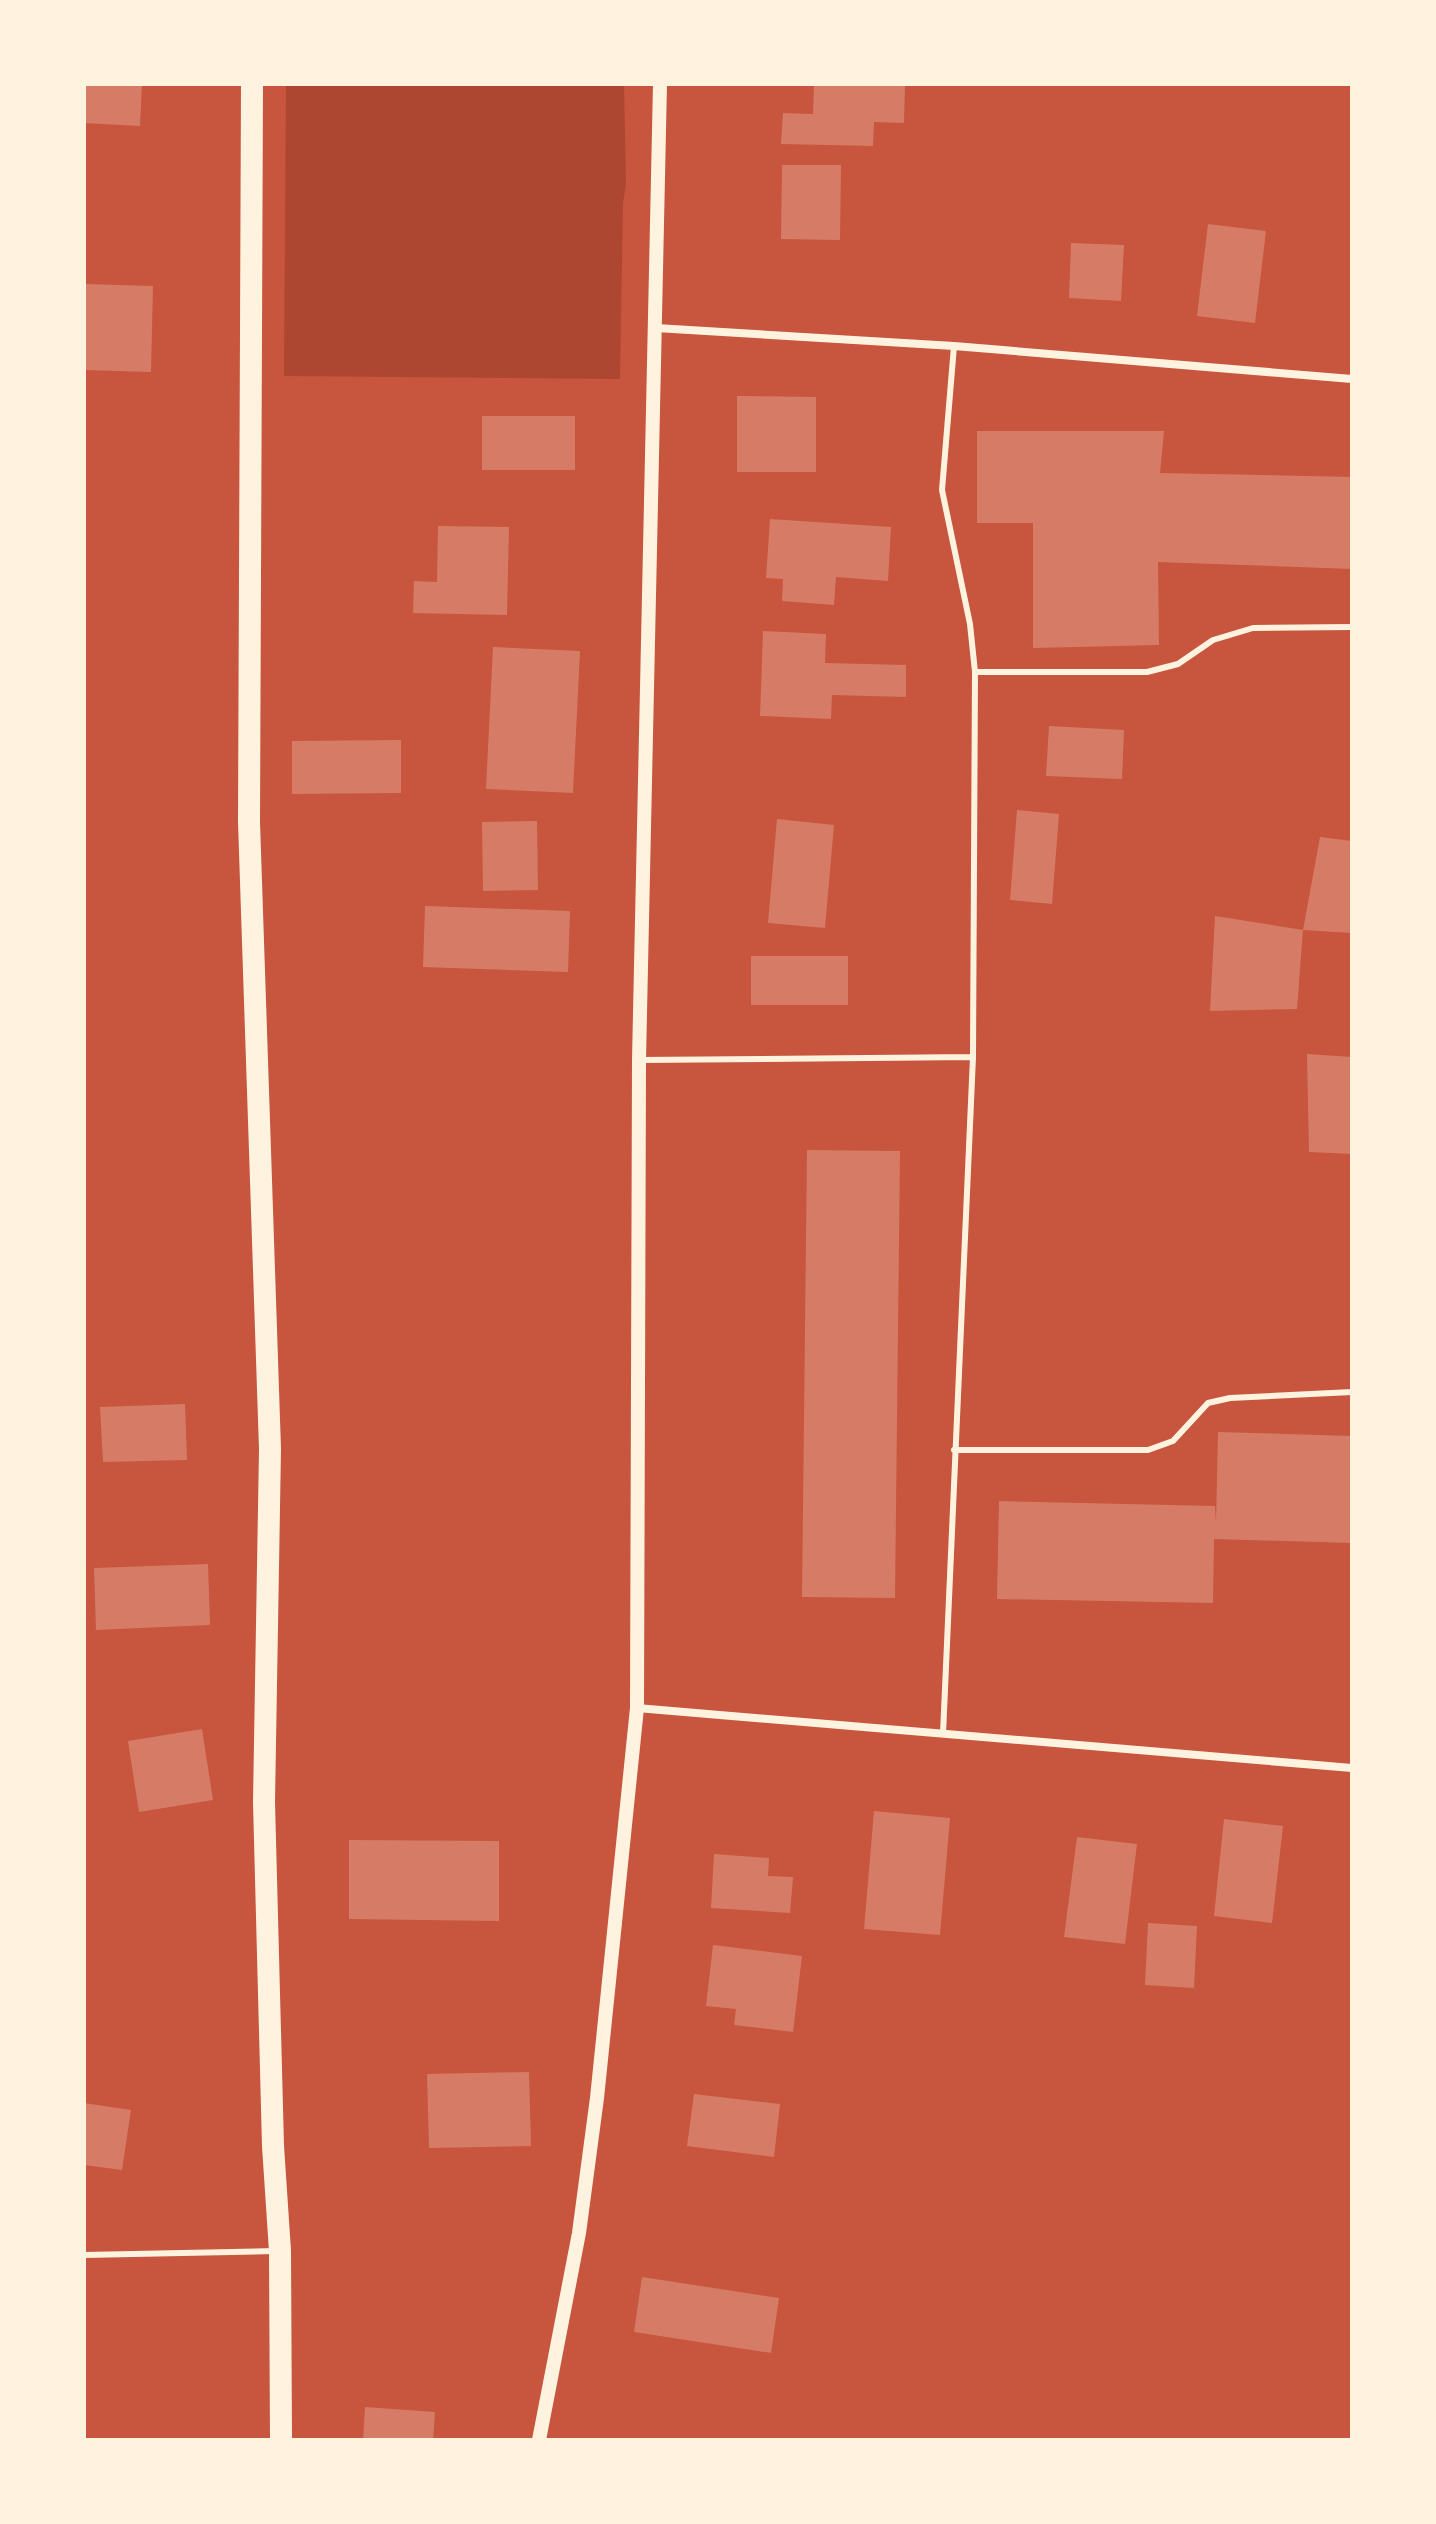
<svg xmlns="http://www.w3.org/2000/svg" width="1436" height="2524" viewBox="0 0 1436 2524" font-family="'Nunito Sans',sans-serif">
<rect width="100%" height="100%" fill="#c8553d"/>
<path fill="#ae4732" d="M286,84H624L626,184L623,203L620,379L284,376Z"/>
<path fill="#d67c66" d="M84,84H142L140,126L84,123Z
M814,84L905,85L904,123L874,122L873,146L781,144L783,113L813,114Z
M782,165H841L840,240L781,239Z
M1208,224L1266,231L1255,323L1197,316Z
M1071,243L1124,245L1121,301L1069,298Z
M84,284L153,286L151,372L84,370Z
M737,396L816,397V472H737Z
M482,416H575V470H482Z
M977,431H1164L1160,473L1352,477V569L1158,562L1159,645L1033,648V523H977Z
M770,519L891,527L888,581L836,577L834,605L782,601L783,579L766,578Z
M438,526L509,527L507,615L413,613L414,581L437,582Z
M763,631L826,634L825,663L906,665V697L832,695L831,719L760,716Z
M493,647L580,651L573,793L486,789Z
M1049,726L1124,730L1122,779L1046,776Z
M401,740V793L292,794V741Z
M1017,810L1059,814L1052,904L1010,900Z
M777,819L834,825L825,928L768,923Z
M537,821L538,890L483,891L482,822Z
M1320,837L1352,841V933L1303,930Z
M425,906L570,911L568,972L423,967Z
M1215,916L1303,930L1297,1009L1210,1011Z
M751,956H848V1005H751Z
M1307,1054L1352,1057V1154L1309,1152Z
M807,1150L900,1151L895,1598L802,1597Z
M185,1404L187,1460L103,1462L100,1407Z
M1218,1432L1352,1436V1543L1214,1539L1213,1603L997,1599L999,1501L1215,1506L1216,1523Z
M208,1564L210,1625L96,1630L94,1568Z
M202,1729L213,1800L139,1812L128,1741Z
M874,1811L950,1818L940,1935L864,1929Z
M1224,1819L1283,1826L1272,1923L1214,1916Z
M1077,1837L1137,1844L1125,1944L1064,1937Z
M349,1840L499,1841V1921L349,1919Z
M714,1854L769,1858L768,1876L793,1877L790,1913L711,1908Z
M1148,1923L1197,1926L1194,1988L1145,1985Z
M713,1945L802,1956L793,2032L734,2025L736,2009L706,2006Z
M529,2072L531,2146L429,2148L427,2074Z
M694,2094L780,2104L774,2157L687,2146Z
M84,2103L131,2110L122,2170L84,2165Z
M642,2277L779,2298L771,2353L634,2332Z
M365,2407L435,2412L433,2440H363Z"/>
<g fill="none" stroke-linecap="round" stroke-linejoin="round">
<path stroke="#fff3e0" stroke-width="6" d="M975,672H1147L1178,664L1213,640L1253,628L1352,627
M639,1060L973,1057L975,672L970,624L942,490L954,346
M954,1450H1148L1173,1441L1208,1403L1230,1398L1352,1392
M943,1734L973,1057
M84,2255L276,2251"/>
<path stroke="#fff3e0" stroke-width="8" d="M656,328L954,346L1352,379
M637,1708L1352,1768"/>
<path stroke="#fff3e0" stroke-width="14" d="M539,2440L579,2233L597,2098L637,1708L639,1060L660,84"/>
<path stroke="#fff3e0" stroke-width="22" d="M252,84L249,822L270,1449L264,1802L273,2146L280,2251L281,2440"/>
</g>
<rect width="1436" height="2524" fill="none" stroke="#fff3e0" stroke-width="172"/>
</svg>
